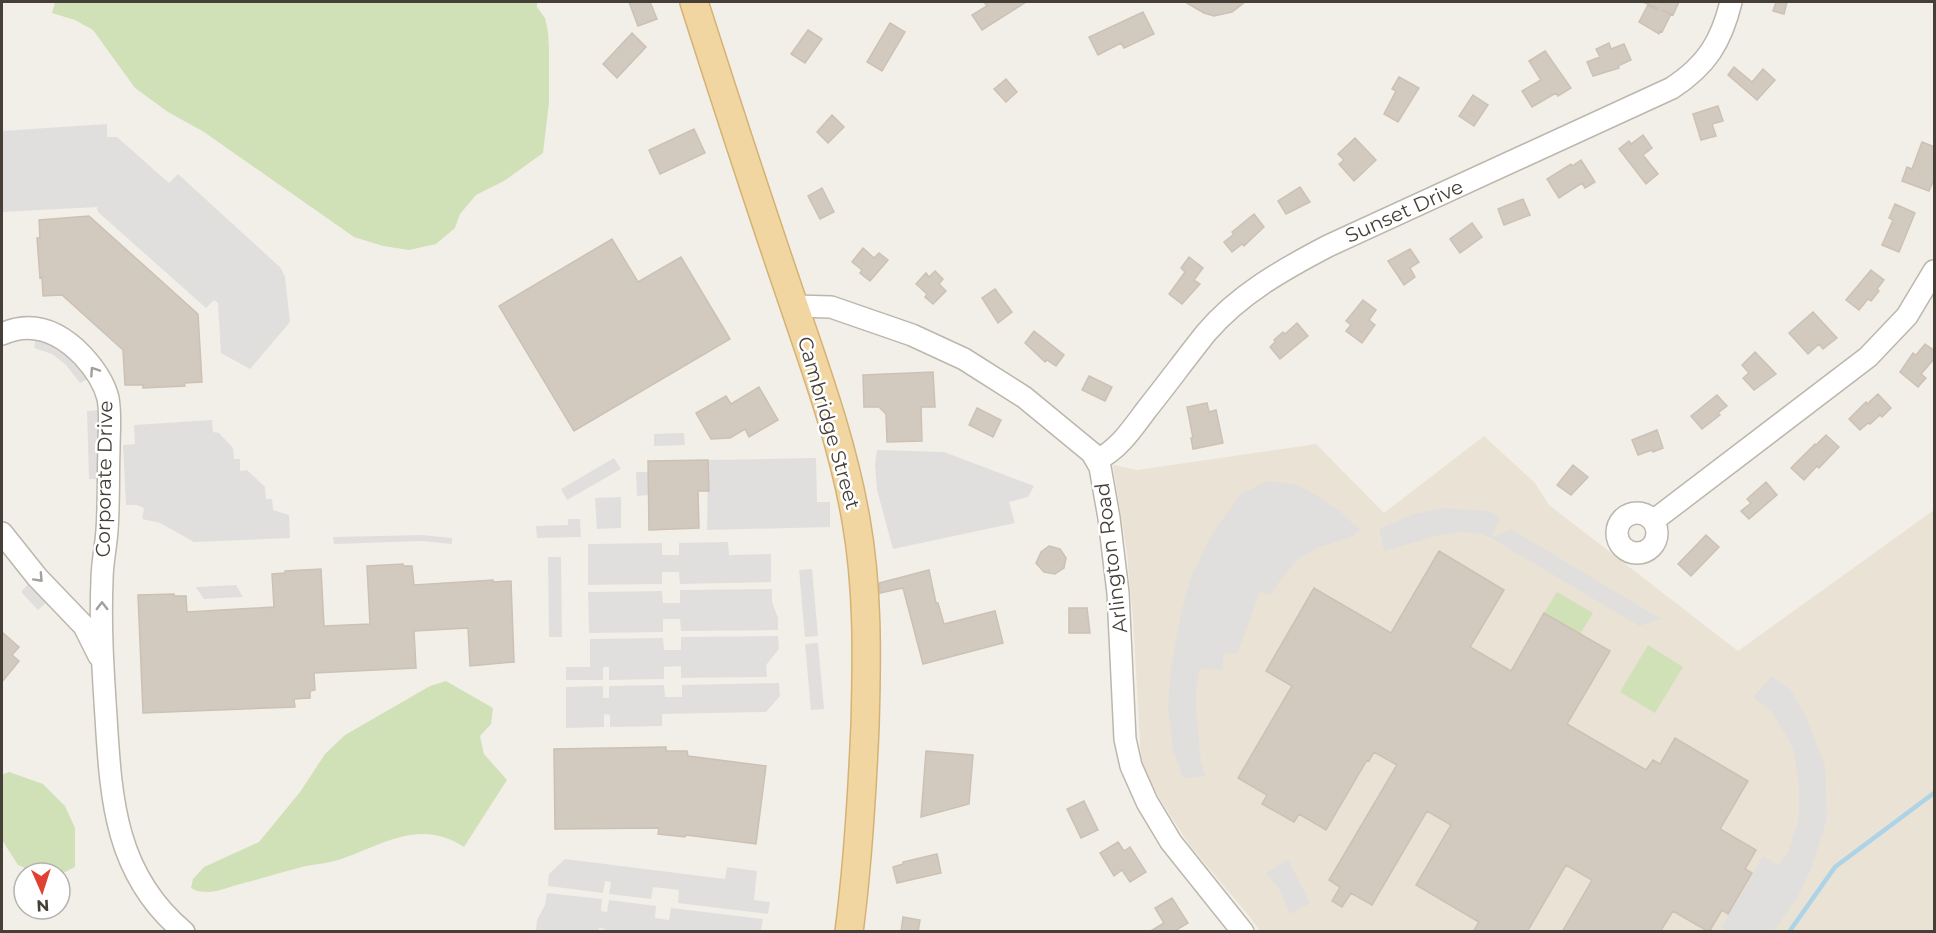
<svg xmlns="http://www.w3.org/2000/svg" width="1936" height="933" viewBox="0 0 1936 933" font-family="Montserrat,sans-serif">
<rect width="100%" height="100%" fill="#f2efe9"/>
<path fill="#eae2d4" d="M1484,436L1535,483L1549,505L1738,651L1934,510V931H1260L1249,916L1191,847L1171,817L1146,775L1141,759L1133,620L1127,553L1113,465L1137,470L1316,444L1384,513Z"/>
<path fill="#d1e1b7" d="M55,2H537V7L545,18L548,32L549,49V103L543,153L504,181L476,195L460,214L455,228L436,244L409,250L383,246L354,237L204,132L168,112L135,88L93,30L75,20L52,13Z
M1557,592L1593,613L1580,634L1544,613Z
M1648,645L1683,667L1655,713L1620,692Z
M446,681L493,708L491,724L480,736L484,754L507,780L464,847C419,817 381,846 338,860C328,863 317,864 306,866C285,871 265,878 244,883C227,887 208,898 191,888L193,879L204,867L259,842L300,792L325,754L345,735L430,686Z
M9,772L43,784L65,806L75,828V867L61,874L36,873L18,865L2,840V775Z"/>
<path fill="#e1dfdd" d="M107,124V137H117L169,183L178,174L281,268L285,277L290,322L250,369L221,353L218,303L214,300L206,308L98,212L97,207L2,212V131Z
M36,336L52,340L92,377L80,383L66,365L52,354L34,348Z
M100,410L101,479H89L87,411Z
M212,420L213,432L219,433L233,448L234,459H240V471L247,470L265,487L266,499H272L273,510L289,515L290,538L194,542L160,523L142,519L144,508L137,505H126L123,445L135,444L134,425Z
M684,433L685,445L654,446V434Z
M877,450L944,452L1034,486L1028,497L1009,502L1015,523L893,549L877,490L875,465Z
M614,458L621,469L567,500L561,489Z
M816,458L817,502H830V527L707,530L708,460Z
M636,472H648V495L637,496Z
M1268,481L1295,484L1320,497L1341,512L1360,530L1352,537L1319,547L1300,558L1285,574L1270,595L1260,592L1237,654L1224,653L1222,670L1200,669L1196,689V710L1201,762L1205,776L1183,778L1173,749L1168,706L1171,668L1181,614L1190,579L1211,535L1241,494Z
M621,497V528L597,529L595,498Z
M1444,508L1487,511L1500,517L1492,537L1511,529L1661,619L1639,626L1491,538L1481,534L1462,532L1440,535L1384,551L1379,529L1414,514Z
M568,519H580L581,537L537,538L536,526L568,525Z
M422,535L452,538V544L422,541L334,544L333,537Z
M728,542L729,555L771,554V582L680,584L679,572H662V584L588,585V544L662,543V555H679V543Z
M548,557H561L562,637H549Z
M812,569L818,636L805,637L799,570Z
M29,583L47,602L38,610L21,592Z
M236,585L243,597L204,599L196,587Z
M772,589V602L778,618V630L681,631L680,619H663V632L589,633L588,592L662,591L663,603H680V590Z
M778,636L779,649L766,665L767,677L681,678V666L664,667V679L609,680V667H603V680H566V667H590V639L663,638L664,650H681V637Z
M818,643L824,709L811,710L805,644Z
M1772,676L1791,690L1806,717L1825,766L1827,819L1811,869L1798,896L1774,931H1727L1721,928L1763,856L1778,865L1788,853L1799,817V787L1793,747L1772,712L1753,697Z
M779,683L780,696L766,712L662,714V726L610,727V715L604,714V727L566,728V687L603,686V698H609V686L664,685L665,697H682V685Z
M565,859L725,879L727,867L757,871L754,900L770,902L768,914L678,903L679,890L653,887L651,899L609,894L611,882L605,881L603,893L548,886L549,874Z
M1288,859L1310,903L1290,914L1280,890L1266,873Z
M547,893L602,899L601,911L607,912L609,900L656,906L655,918L669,920L671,908L763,919L761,931L605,932V929L599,928L598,931H536L537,920L545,905Z"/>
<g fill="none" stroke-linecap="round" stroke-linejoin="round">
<path stroke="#add3e7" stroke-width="4.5" d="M1789,932L1835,867L1934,793"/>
</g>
<path fill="#d2cabf" stroke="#ccc1b4" stroke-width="1.5" d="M629,2H650L657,19L638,26Z
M984,2H1026L982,30L972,15L987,6Z
M1185,2H1245L1232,12L1214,16L1204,13Z
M1643,2H1679L1673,15L1662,10L1671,14L1662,32L1660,31L1659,34L1639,22L1648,5L1657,10V8Z
M1776,2H1787L1784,14L1773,11Z
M1143,12L1154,34L1124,48L1121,43L1098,55L1089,37Z
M890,23L905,32L882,71L867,62Z
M808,30L822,39L805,63L791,54Z
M632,33L646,47L617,78L603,64Z
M1609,43L1611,49L1624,44L1631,60L1618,66L1619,68L1593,76L1587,62L1600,57L1596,49Z
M1545,51L1571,88L1558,96L1556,93L1532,107L1522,91L1541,80L1529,61Z
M1734,67L1752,82L1763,69L1775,80L1757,100L1728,75Z
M1399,77L1419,88L1398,122L1384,114L1396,91L1392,89Z
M1006,79L1017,92L1006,102L994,89Z
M1473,95L1488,105L1474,126L1459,116Z
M1718,106L1723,121L1712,124L1716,136L1701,140L1693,114Z
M832,115L844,127L828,143L817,132Z
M694,129L705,153L660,174L649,150Z
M1643,135L1652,148L1643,155L1658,174L1646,184L1619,149L1629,141L1631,144Z
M1355,138L1376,160L1354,181L1339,164L1344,160L1338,154Z
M1922,142L1935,147V177L1929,191L1902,181L1907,167L1912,169Z
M1581,160L1595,182L1585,188L1582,183L1559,198L1547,179L1571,164L1572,166Z
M1300,187L1310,202L1286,214L1278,201Z
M822,188L834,212L820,219L808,196Z
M1523,199L1530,215L1504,225L1498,209Z
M1895,204L1915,213L1899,252L1882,245L1893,220L1889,218Z
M1254,214L1264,227L1244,246L1242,244L1232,252L1224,242L1234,234L1232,232Z
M89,216L198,314L202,382L184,383L185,386L143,388V385H125L123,350L62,295L43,296L42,277L40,278L37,238H40L39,220Z
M1472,223L1482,237L1460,253L1450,239Z
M612,239L638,282L681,257L730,339L574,431L499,306Z
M863,248L874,258L879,253L888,260L870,281L860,273L862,270L852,262Z
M1410,249L1419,262L1410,268L1415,277L1404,285L1388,261Z
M1189,257L1203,268L1194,280L1200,284L1182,304L1169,294L1185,272L1181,268Z
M1871,270L1884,280L1877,289L1879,291L1871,301L1868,299L1859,310L1846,300Z
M935,271L943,279L939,284L946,291L933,304L925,297L927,294L916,284L926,273L929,277Z
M995,289L1012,312L998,323L982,298Z
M1363,300L1376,310L1369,320L1375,325L1362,343L1346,331L1351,325L1346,321Z
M1813,312L1837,338L1823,349L1819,344L1808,354L1789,333Z
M1297,323L1308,336L1280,359L1270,347L1275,342L1274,340L1283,332L1285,334Z
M1034,331L1064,355L1056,366L1047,360L1045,362L1025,343Z
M1925,344L1935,351V358L1921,374L1926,378L1918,387L1900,372L1913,353L1916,355Z
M1755,352L1776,374L1754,390L1743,378L1749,373L1742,365Z
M933,372L935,407H921L922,441L887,442L886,414L879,407H864L863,375Z
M1089,376L1112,387L1105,401L1082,390Z
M759,387L778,420L749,437L745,429L730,438L711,439L696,413L726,396L731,404Z
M1878,394L1891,408L1882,417L1880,415L1870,424L1868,423L1860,430L1849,419L1866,402L1867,404Z
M1717,395L1727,406L1718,413L1720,415L1702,429L1691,416Z
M1207,403L1209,412L1216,410L1223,443L1193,449L1191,438H1193L1187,407Z
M977,408L1001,420L993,437L969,425Z
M1657,430L1663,448L1653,452L1652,450L1638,455L1632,440Z
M1826,435L1839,447L1819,468L1817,466L1804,480L1791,468L1815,444L1816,445Z
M708,460L709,491H698L699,528L649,530L648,461Z
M1573,465L1588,477L1571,495L1557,485Z
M1766,482L1777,495L1749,519L1741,511L1751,503L1747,499Z
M1706,535L1719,547L1691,576L1678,564Z
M1049,546L1060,549L1066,558L1064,568L1055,574L1044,572L1036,563L1041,552Z
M1439,551L1504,590L1470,647L1511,671L1544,613L1610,651L1567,724L1646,770L1653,760L1660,764L1675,738L1748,781L1720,829L1756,850L1745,869L1752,873L1728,914L1722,910L1709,932L1673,911L1660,932H1562L1592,880L1566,865L1527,932H1473L1479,922L1416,885L1451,825L1427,811L1372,905L1351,893L1342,907L1332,901L1340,887L1329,880L1397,765L1374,752L1369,761L1367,760L1326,830L1299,814L1294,822L1262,804L1267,795L1238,778L1292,686L1266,671L1314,588L1391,633Z
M403,564V566H412L414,585L493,580V582L511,581L514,662L470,666L468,628L414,631L416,668L314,673L315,690L310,691V698L294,699L295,707L143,713L138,595L174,594V596H186L187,612L274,607L272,574L285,573V571L321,569L324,626L370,624L367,566Z
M929,570L936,603H938L944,624L995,611L1003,643L923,664L903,588L880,593L879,583Z
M1069,608H1087L1090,633H1069Z
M2,632L19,647L12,655L19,661L2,682Z
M666,747V751H687L688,756L766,766L756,844L686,835L685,837L658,834L659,828L555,829L554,749Z
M926,751L973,755L969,804L921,817Z
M1084,801L1098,830L1081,838L1067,809Z
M1118,842L1124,851L1130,847L1146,872L1130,882L1122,870L1114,876L1100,853Z
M937,854L941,873L897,883L893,867L903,864V862Z
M1172,898L1188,923L1173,932H1149L1164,923L1155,908Z
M903,917L920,920L918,932H901Z"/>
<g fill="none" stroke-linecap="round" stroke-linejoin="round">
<defs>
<path id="minor" d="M794,306L831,307L912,335L964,359L1024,397L1092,453L1100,467L1109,518L1118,593L1125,739L1131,766L1147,802L1171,842L1243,932
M2,334C33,320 60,332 83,356C94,368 104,382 108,398C111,415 109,432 109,448C108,476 109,503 107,530C106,547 102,563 102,580C100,626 103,671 106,717C111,799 115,875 184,932
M1097,460C1119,449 1132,429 1147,409C1167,384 1186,358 1206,333C1239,294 1284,269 1328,246L1672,88C1707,65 1721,42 1731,2
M1617 533a20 20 0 1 1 40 0a20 20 0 1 1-40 0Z
M1653,521L1868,357L1907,316L1934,271
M2,533L37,577L84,626L99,656"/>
<path id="major" d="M694,2C724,96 755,191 787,285C813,362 842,439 856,520C868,588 867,656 865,726C862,795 858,863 849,932"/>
</defs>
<use href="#minor" stroke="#bdb6ac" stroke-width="24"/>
<use href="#major" stroke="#d5b274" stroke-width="30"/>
<use href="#minor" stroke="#fff" stroke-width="21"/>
<use href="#major" stroke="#f2d6a2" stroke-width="27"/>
</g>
<defs><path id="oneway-chevron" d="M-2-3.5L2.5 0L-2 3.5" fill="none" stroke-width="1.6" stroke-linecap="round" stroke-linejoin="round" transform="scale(1.5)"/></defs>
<g stroke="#a29f9c">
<use href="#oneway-chevron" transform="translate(94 371) rotate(-124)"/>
<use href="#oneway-chevron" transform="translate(39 578) rotate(47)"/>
<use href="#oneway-chevron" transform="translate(102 606) rotate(-90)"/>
</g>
<g text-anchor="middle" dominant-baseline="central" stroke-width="5" stroke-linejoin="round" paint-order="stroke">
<g font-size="20" fill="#453f38" stroke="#fff">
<text transform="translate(1404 211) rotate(-24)">Sunset Drive</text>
<text transform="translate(829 423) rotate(74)">Cambridge Street</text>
<text transform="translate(104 479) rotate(-89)">Corporate Drive</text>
<text transform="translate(1111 558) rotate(-97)">Arlington Road</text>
</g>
</g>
<rect width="1936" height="933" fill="none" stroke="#453f38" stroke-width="6"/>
<g transform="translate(42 891) rotate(177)"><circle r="28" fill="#ffffff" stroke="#b5b2af" stroke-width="1.5"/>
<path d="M0-4.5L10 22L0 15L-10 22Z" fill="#df4132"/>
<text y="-9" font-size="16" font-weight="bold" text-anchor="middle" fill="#453f38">N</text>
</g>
</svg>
